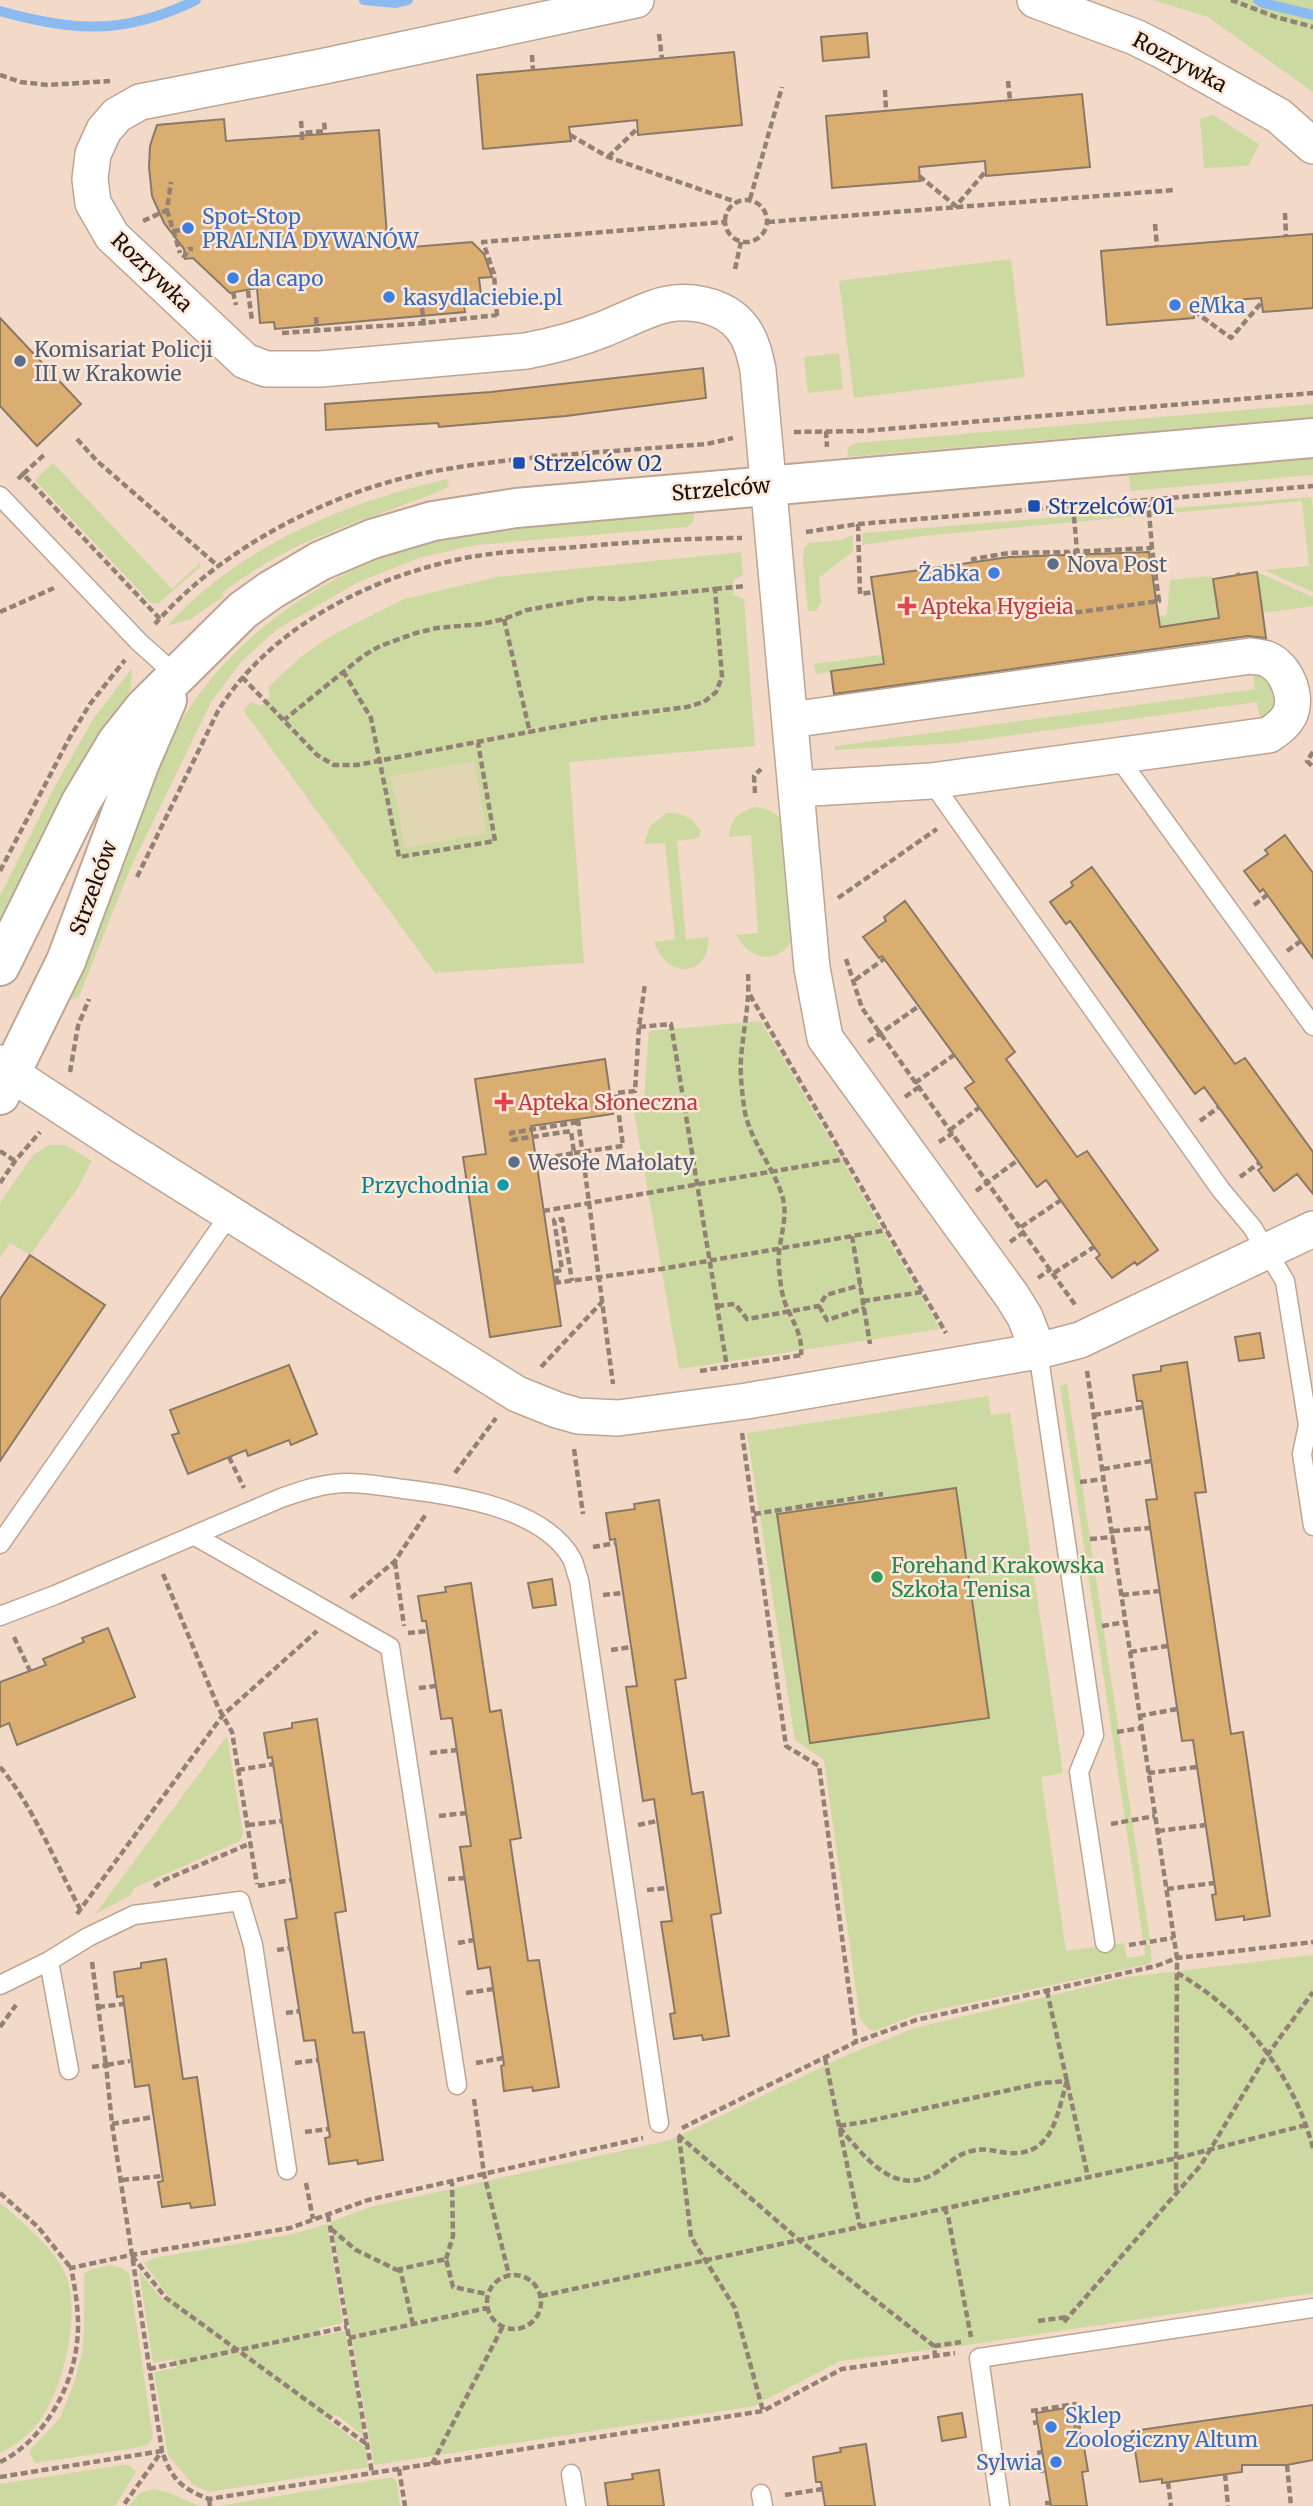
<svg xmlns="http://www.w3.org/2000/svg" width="1313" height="2506" viewBox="0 0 1313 2506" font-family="Merriweather,serif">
<rect width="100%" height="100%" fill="#f3dac8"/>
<path fill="#ccd9a1" d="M1153,0H1313V92L1208,17Z
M1213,115L1259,144L1248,166L1204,168L1200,119Z
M1011,259L1025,377L854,398L839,281Z
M839,353L843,389L808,393L804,357Z
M1313,404V417L847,457L849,446L857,443Z
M1313,458V475L1130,491L1129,475Z
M53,463L172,589L200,563V567L159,603H151L35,480Z
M447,479L449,487C405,506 360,519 316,538C282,552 251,571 222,593L224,596L191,619L167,626C241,545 342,504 447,479Z
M1311,497L1313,509V592L1264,570L1309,566L1302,501L923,536L862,545L863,533Z
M694,512L693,522L687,527L477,545L422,557L356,583L276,630L241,662L211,702L130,869L79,997L72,1000L67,999C89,945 110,890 132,836C148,795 162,753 185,715C235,633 334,567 426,543C513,521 606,520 694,512Z
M853,535V551L819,578L821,603L816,611H808L803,561L804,548L809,543L841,540Z
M741,552L743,575L733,580L734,595L744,599L755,746L569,762L584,963L435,973L243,710L251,702L261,706L270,697L268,687L302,656L329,637L404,599L497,577Z
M1257,572L1313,597V606L816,674L814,664L1167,615L1170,580L1212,576L1216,605L1261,599Z
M132,668L131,689L113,718L110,717L81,762L0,921V896L54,788L92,721Z
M1252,668L1277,688L1274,711L1261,723L1257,702L956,743L835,750V746L1255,689Z
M756,807C768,809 775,812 783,821L795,934C782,965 752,964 736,935L758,933L751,835L729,837C730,820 739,811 756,807Z
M667,813C682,812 693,818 701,831L699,838L677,841L686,939L708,937C711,975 667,982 654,942L675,939L665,843L644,844L650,826Z
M761,1021L940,1329L679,1369L632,1100L644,1098L649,1031Z
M49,1145H65L92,1161L77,1189L30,1255L10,1243L0,1258V1203L33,1155Z
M1067,1384L1150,1940H1143L1060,1386Z
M988,1396L991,1415L1010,1413L1063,1773L1041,1777L1066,1951L1124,1943L1127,1958L1145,1955L1144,1945H1150L1152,1960L1149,1964L918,2014L875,2031L869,2029L860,2019L824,1760L795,1740L747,1433Z
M227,1736L243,1834L240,1841L134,1888L131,1895L95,1914Z
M1313,1955V2293L960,2346L840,2361L754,2406L374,2465L331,2222L370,2207L671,2140L847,2055L915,2028L1128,1977Z
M0,2203C22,2221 49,2244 63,2269C83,2306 65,2380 44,2414C35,2430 17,2445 0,2453Z
M327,2224L343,2323L319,2328L321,2336L345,2331L364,2436L337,2415L325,2418L366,2448L368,2467L209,2492L193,2485L168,2455L154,2372L176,2368L174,2359L153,2363L139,2271L162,2299L169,2297L144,2263L154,2258L293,2234Z
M110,2265L122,2268L129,2274L153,2438L147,2445L135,2448L35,2463L30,2454L31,2449L60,2418L75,2380L82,2353L84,2331V2274L89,2270Z
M122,2465H129L136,2472L115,2506H0V2484Z
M392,2477L397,2482L400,2506H218Z
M154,2489L167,2492L199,2506H129L140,2493Z"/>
<path fill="#e0d6b1" d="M474,761L487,833L405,848L391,776Z"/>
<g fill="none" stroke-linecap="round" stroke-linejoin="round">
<path stroke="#8abaf0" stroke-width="10" d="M364,0L396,3L408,0
M1258,0L1263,3L1313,15
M0,11C75,32 125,35 196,0"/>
</g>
<path fill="#daad71" stroke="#8a7964" stroke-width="2" d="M867,33L869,57L823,61L821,37Z
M734,52L742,125L638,135L637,120L569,127L571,141L483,149L477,75Z
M1082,94L1090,167L986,176L985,161L919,167L920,181L832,188L826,116Z
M224,119L226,141L379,130L388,249L472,242L484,254L492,277L479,278L482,303L464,305L465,312L275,329L274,322L260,323L257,288L230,293L193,258L185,259L184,249L164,223L152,196L149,167L150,146L157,125Z
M1313,234V308L1263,312L1261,298L1193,303L1194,318L1107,325L1101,251Z
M0,318L81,404L37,446L0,406Z
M703,368L706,398L566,416L439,427L438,423L326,430L325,404L491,392Z
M1149,552L1160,627L1219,618L1213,579L1257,572L1266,638L1248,636L834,694L831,671L884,664L871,577L1009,557Z
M1285,835L1313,873V958L1263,889L1260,892L1244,871L1268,854L1265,850Z
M1092,867L1235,1064L1245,1058L1313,1152V1194L1297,1174L1274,1191L1258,1170L1262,1167L1204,1087L1195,1094L1070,921L1066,924L1050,902L1073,886L1071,882Z
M905,901L1015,1052L1006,1059L1077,1157L1087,1151L1158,1250L1137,1265L1135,1262L1112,1278L1096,1258L1100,1255L1046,1180L1037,1187L965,1088L974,1082L882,956L879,958L863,937L886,921L884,917Z
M605,1059L613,1114L531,1126L561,1326L490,1337L463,1157L486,1154L475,1079Z
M30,1255L105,1305L0,1461V1299Z
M1260,1333L1264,1358L1239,1361L1235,1337Z
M1187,1362L1206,1492L1195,1493L1231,1734L1243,1732L1270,1916L1244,1920V1916L1216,1920L1212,1895L1216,1894L1193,1740L1182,1741L1146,1500L1157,1499L1142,1401H1137L1133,1375L1161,1371V1366Z
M289,1365L317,1434L291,1445L289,1440L248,1456L246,1450L188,1474L172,1435L179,1433L170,1410Z
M956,1488L989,1718L810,1743L777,1514Z
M659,1500L686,1678L675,1680L692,1794L703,1792L721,1913L711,1915L729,2036L703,2040L702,2035L674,2039L670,2014L675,2013L661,1922L672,1921L654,1799L643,1801L626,1687L637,1686L615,1539L610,1540L606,1513L635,1509L634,1504Z
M552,1579L556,1605L533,1608L528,1583Z
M471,1583L490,1712L501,1710L521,1838L510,1840L528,1961L539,1960L559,2087L533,2091L532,2087L504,2091L501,2066L504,2065L490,1967L478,1969L460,1847L471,1846L452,1718L441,1719L426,1621H422L418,1596L446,1592L445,1587Z
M108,1628L135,1697L17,1745L9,1723L0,1727V1682L46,1665L43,1659L84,1642L82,1638Z
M317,1719L346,1911L335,1913L353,2033L364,2032L383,2160L358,2164L357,2160L329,2164L325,2138L330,2137L315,2040L304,2041L285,1920L297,1918L272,1757L268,1758L264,1733L292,1728V1723Z
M166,1959L183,2079L197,2077L215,2205L191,2208L190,2203L162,2207L158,2182L163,2181L149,2085L135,2087L123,1996L117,1997L114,1972L141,1968V1963Z
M1313,2405V2460L1287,2465H1242V2472L1162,2483V2479L1140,2482L1132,2431Z
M1072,2407L1077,2441H1083L1088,2471L1082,2472L1087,2506H1051L1036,2413Z
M962,2413L966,2437L942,2441L938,2417Z
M866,2444L875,2506H825L821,2482H816L813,2457L841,2452L840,2448Z
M659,2470L664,2506H608L605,2483L633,2479L632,2474Z"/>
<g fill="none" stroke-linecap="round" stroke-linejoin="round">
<defs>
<path id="lane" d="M0,496L139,642L177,676
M1118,757L1313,1026
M931,781L1221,1190L1252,1227L1285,1281L1308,1425L1302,1454L1313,1526
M1038,1351L1094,1735L1079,1772L1105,1943
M195,1536L390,1647L457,2085
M0,1544L230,1214
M0,1616L55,1595L281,1498C298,1492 315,1486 333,1484C355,1481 381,1486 403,1489C455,1495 544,1508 572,1559C575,1565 576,1573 579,1580L659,2123
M49,1961L69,2070
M0,1985L49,1961L88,1937L134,1915L240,1901L253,1945L287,2170
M571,2474L576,2506
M761,2494L763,2506
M1000,2506L979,2358L1313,2308"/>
<path id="street" d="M636,0L325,66L140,102L117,115L104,130L93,154L90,179L93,203L112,236L245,361L266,369H320L526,351C552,346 579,339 604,329C621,322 637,314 654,308C683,297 724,303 743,329C752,341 755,356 758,370L812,968L825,1038L1012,1296L1025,1317L1038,1351
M1035,0L1135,37L1161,50L1279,116L1313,146
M790,720L1251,656C1255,657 1263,657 1267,659C1286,667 1299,697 1289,716C1284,725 1277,729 1269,735L931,781L796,789
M0,1063L27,1084L119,1144L517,1394L557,1410L578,1416L618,1418L747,1401L1038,1351L1080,1340L1313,1229"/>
<path id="secondary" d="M0,966L81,802L117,742L144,708L243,610L271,590L320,561L372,539L433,521L516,508L1313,438
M0,1095L66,961L139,765L167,700"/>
</defs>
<use href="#lane" stroke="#bda593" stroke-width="21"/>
<use href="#street" stroke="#bda593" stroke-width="38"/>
<use href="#secondary" stroke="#bda593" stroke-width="42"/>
<path stroke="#938175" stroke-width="4.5" stroke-dasharray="7 3.5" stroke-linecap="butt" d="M1231,0L1276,17L1313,27
M659,34L662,59
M532,55L533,71
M0,75L21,82L48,85L110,81
M1008,81L1010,100
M885,90L886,111
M301,121L302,133
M570,135L608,157L736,202
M302,140V133L325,131L324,122
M608,157L638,128
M919,176L956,206L986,171
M750,199L782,87
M725 221a21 21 0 1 1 42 0a21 21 0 1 1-42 0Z
M167,210L180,253
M1285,213L1286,236
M143,221L167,210L171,182
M768,222L1174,190
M1155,224L1157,247
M173,231L182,230
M183,258L189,249H193
M735,269L741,242
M248,291L252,321
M233,292L236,305
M422,308L424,326
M1194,311L1231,338L1262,302
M497,316L494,274L483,242L724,222
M316,317L317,333
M282,333L424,323L497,315
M826,431L827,447
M794,432L864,431L1313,393
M77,439L97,461L218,566
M23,474L45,454
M18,479L23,474L160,619
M1148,500L1152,548
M1073,506L1077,551
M858,524L860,594L874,592
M806,532L858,524L1313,486
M974,562L973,559L1009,553L1068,552L1069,555
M1237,573L1238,575
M715,589L746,586
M0,612L54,588
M1065,614L1159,601L1152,548L1068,552
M504,619L530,733
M155,624C224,545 339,487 441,470C527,455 620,451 707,444L733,438
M343,671L371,718L399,857L495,841L478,743
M242,677L317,755L334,765H357L602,718L687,707L704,702L716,692L722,677L715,589L621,599L592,598L527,610L504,619L482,624L437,628L416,633L380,646L363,656L284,720
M1313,752L1307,761L1313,767
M755,793L754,776L761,769
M0,871L70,737L90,704L125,660
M137,877L218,711C270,627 370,577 465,558C501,551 540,550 576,547C632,542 686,538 742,538
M838,898L937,829
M1254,905L1267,895
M1287,951L1301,941
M846,959L862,1008L1076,1306
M748,974C750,1003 743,1030 741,1059C740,1075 742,1091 744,1107C749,1140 772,1164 782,1195C790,1220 776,1243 779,1268C780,1279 781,1290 784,1300C791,1320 803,1333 801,1355
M855,980L884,959
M750,995L946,1333
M639,1027L671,1024L727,1367
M868,1042L919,1006
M70,1072L78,1026L89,999
M915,1083L954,1055
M905,1097L919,1087
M578,1119L613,1384
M1200,1121L1219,1107
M950,1130L980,1107
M939,1142L953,1133
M0,1151L15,1161
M574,1153L623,1146L616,1093L635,1091L639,1027L645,984
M535,1160L574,1153L571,1131L512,1140L511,1133L578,1122
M1240,1177L1259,1163
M0,1183L15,1161L40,1132
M976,1191L1018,1160
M543,1211L845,1159
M1021,1227L1061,1200
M852,1236L870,1344
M1010,1242L1024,1232
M1054,1273L1094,1247
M1038,1278L1051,1269
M554,1283L661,1269L887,1230
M557,1283L556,1271L562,1270L554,1220L562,1219L572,1281
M863,1301L922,1292
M717,1306L735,1304L747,1319L819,1306L826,1295L861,1285
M819,1306L827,1320L865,1308
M541,1367L602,1302
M700,1371L802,1355
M1087,1371L1177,1958L1176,2193
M1094,1415L1143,1407
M742,1433L786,1746L819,1766L856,2042
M574,1449L583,1514
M229,1457L244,1488
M1103,1469L1151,1461
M455,1473L496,1418
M1080,1482L1104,1479
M754,1514L883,1494
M1113,1531L1150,1528
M1090,1539L1114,1537
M593,1547L616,1543
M395,1562L404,1626
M163,1574L218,1707L232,1732L257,1884
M603,1595L623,1593
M1122,1595L1159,1591
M351,1598L395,1561L426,1514
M1102,1626L1126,1622
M408,1633L428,1631
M14,1637L30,1671
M611,1650L631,1647
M1130,1652L1167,1646
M419,1688L436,1686
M1139,1716L1177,1709
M1117,1732L1141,1728
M430,1753L457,1750
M0,1767C32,1804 57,1866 80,1909
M238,1770L274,1764
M1148,1773L1197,1767
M439,1816L466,1813
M1111,1824L1155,1816
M248,1825L282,1821
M638,1825L657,1821
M1158,1831L1206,1825
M448,1879L465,1878
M154,1886L162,1881L251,1843
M258,1886L291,1880
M1167,1889L1214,1883
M647,1890L667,1888
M77,1914L223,1715L317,1631
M458,1943L474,1940
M1129,1945L1173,1938
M277,1950L290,1948
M92,1962L106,2065L130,2061
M1177,1973C1244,2011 1293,2074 1313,2148
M1047,1991L1088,2177
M466,1993L493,1989
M98,2007L124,2004
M286,2013L299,2011
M0,2027L16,2005
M825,2058L860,2227
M295,2063L318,2060
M476,2063L503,2058
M92,2067L106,2065L112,2124L162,2451L123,2506
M1067,2081C1057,2113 1054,2156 1009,2153C996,2152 985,2147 972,2151C956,2154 948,2165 935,2173C893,2199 862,2153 838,2126L864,2122L1041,2083Z
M474,2099L484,2174L509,2275
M112,2124L153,2117
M682,2128L856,2042L916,2020L1156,1966L1177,1958L1313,1942
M305,2132L328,2129
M678,2135L799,2240L934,2346L935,2355
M679,2136L691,2237L735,2308L763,2411
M122,2180L162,2176
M306,2183L313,2219
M0,2193L38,2227L71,2268
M944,2208L948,2216L971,2337
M328,2215L372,2473
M331,2229L356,2250L397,2270L400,2269
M132,2256L166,2298L368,2445
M446,2259L453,2236L452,2182
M487 2302a27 27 0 1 1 54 0a27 27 0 1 1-54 0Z
M541,2296L1177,2158L1306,2125
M1038,2321L1067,2317
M1064,2322L1201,2165L1263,2061L1313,1992
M413,2324L400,2269L446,2259L453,2287L487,2294
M349,2338L487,2308
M934,2346L961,2342
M149,2369L347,2327
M1031,2411L1075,2404L1080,2435L1077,2436
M1033,2423L1038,2422
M1037,2453L1042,2452
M0,2462C43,2441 72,2389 77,2343C80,2318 76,2292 71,2268L131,2255L290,2228L368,2200L643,2138
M432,2464L503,2326
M1287,2465L1291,2506
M399,2469L405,2506
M1040,2471L1045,2470
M1225,2474L1228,2506
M0,2477L162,2451C172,2480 181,2488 209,2499L763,2411L842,2369L955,2353
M1168,2482L1171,2506
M785,2495L822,2489
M209,2499L210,2506
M1045,2503H1050"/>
<use href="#lane" stroke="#fff" stroke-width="18"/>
<use href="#street" stroke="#fff" stroke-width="35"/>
<use href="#secondary" stroke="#fff" stroke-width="38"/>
</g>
<g fill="#3f7fe0" stroke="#fde8d9" stroke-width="2.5">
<circle cx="188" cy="228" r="7"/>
<circle cx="233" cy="278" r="7"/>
<circle cx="389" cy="297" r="7"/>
<circle cx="1175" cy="305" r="7"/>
<circle cx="994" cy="573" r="7"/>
<circle cx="1051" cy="2427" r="7"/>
<circle cx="1056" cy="2462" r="7"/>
</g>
<g fill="#5c6f8a" stroke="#fde8d9" stroke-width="2.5">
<circle cx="20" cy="361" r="7"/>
<circle cx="1053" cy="564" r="7"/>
<circle cx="514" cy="1162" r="7"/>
</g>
<g fill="#1a4fb4" stroke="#fde8d9" stroke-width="2.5">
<rect x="512" y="456" width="14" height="14" rx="3.5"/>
<rect x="1027" y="499" width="14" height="14" rx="3.5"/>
</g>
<g fill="#e0444e" stroke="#fde8d9" stroke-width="2.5">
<path d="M903.5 595.5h7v7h7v7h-7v7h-7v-7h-7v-7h7z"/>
<path d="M500.5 1091.5h7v7h7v7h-7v7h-7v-7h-7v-7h7z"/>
</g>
<circle fill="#0f9aa8" stroke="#fde8d9" stroke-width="2.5" cx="503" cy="1185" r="7"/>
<circle fill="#2e9e5b" stroke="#fde8d9" stroke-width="2.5" cx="877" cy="1577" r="7"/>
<g text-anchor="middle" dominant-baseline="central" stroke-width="5" stroke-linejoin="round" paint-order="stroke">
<g font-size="21" fill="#1a110b" stroke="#fde8d9">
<text transform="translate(1180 62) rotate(28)">Rozrywka</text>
<text transform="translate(152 272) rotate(44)">Rozrywka</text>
<text transform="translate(721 489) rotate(-5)">Strzelców</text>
<text transform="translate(93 888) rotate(-70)">Strzelców</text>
</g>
<g font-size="21" fill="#366cbe" stroke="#fde8d9" text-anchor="start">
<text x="202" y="216">Spot-Stop<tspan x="202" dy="24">PRALNIA DYWANÓW</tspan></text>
<text x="247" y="278">da capo</text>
<text x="403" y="297">kasydlaciebie.pl</text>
<text x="1189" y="305">eMka</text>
<text x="980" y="573" text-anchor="end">Żabka</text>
<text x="1065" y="2415">Sklep<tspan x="1065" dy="24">Zoologiczny Altum</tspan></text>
<text x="1042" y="2462" text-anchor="end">Sylwia</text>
</g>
<g font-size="21" fill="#4e5e75" stroke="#fde8d9" text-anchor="start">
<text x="34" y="349">Komisariat Policji<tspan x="34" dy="24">III w Krakowie</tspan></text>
<text x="1067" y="564">Nova Post</text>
<text x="528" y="1162">Wesołe Małolaty</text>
</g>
<g font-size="21" fill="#164399" stroke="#fde8d9" text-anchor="start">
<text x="533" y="463">Strzelców 02</text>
<text x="1048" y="506">Strzelców 01</text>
</g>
<g font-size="21" fill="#be3a42" stroke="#fde8d9" text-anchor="start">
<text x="921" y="606">Apteka Hygieia</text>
<text x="518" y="1102">Apteka Słoneczna</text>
</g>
<g font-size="21" fill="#0d838f" stroke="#fde8d9" text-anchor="end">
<text x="489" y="1185">Przychodnia</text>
</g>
<g font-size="21" fill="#27864d" stroke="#fde8d9" text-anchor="start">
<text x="891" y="1565">Forehand Krakowska<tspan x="891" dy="24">Szkoła Tenisa</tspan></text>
</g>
</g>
</svg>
